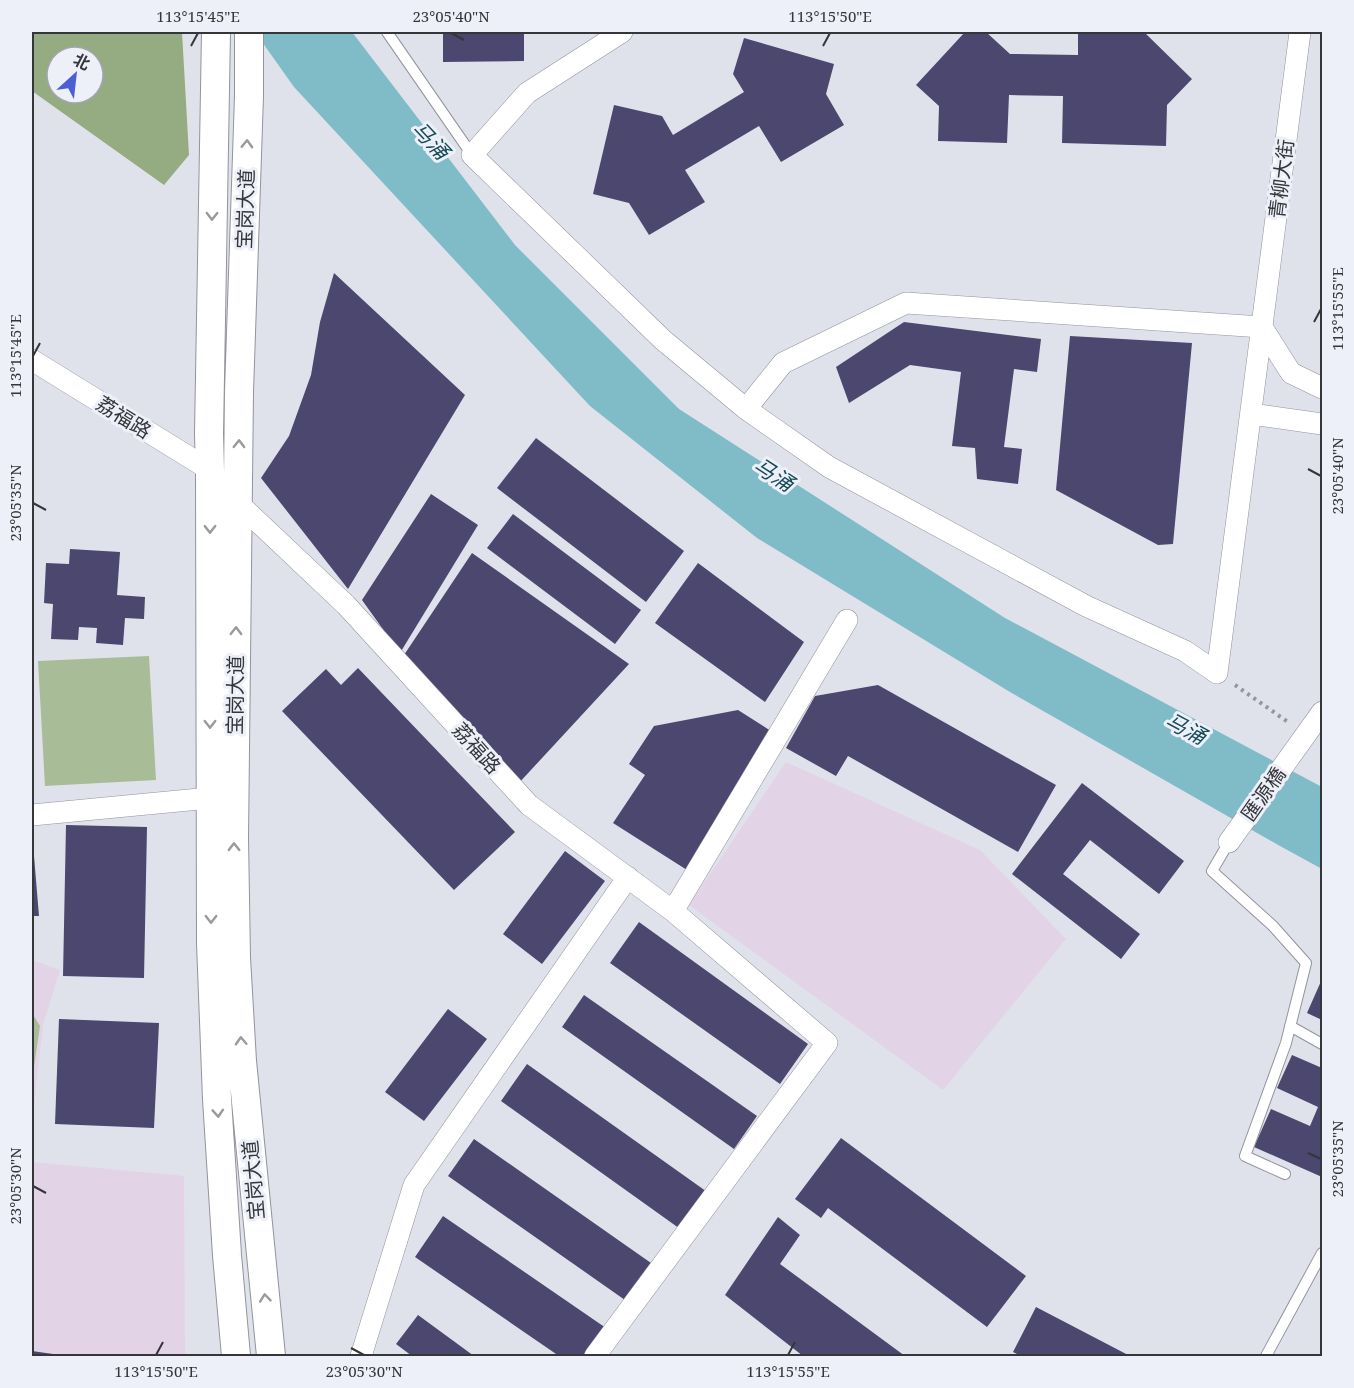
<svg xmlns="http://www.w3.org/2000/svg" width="1354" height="1388" viewBox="0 0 1354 1388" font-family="'Noto Serif','Noto Sans SC',serif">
<rect width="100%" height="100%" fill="#dfe2eb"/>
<path fill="#e2d3e6" d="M786,762L980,850L1066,939L943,1090L689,905Z
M32,960L60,970L43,1025L32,1124Z
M32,1162L184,1176L185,1356H32Z"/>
<path fill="#a8bd97" d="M149,656L156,780L45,786L38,661Z
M32,1013L40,1026L32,1080Z"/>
<path fill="#95ab81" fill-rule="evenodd" d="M32,32H182L189,155L164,185L32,91ZM57,57H93V93H57Z"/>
<path fill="#7fbcc8" d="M255,32H352L515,245L679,409L1005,618L1322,787V869L1280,846L1010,692L757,538L590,406L294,87Z"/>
<path fill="#4b476e" d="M443,32H524V61L443,62Z
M965,32H986L1010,54L1078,55V32H1144L1192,79L1167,105L1166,146L1062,143L1063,96L1009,95L1007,143L938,141L939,106L916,85Z
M744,38L834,64L826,94L844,125L781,162L759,126L685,170L705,202L649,235L629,203L593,194L614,105L662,116L673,135L744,92L733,74Z
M334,273L465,395L348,589L261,478L289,436L311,375L320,322Z
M904,322L1041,339L1037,372L1014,369L1004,447L1022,449L1018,484L977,479L975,448L952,446L961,372L910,365L849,403L836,367Z
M1070,336L1192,343L1173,544L1158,545L1056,490Z
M536,438L684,551L646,602L497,488Z
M431,494L478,525L400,653L362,600Z
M513,514L641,610L615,644L487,548Z
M70,549L120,552L117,595L145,597L144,619L125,618L123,645L96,643L97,628L79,627L78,640L51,639L53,604L44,603L46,563L69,564Z
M472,553L629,664L518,784L404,655Z
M698,563L804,642L765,702L655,623Z
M358,668L515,832L454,890L282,711L326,669L341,685Z
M878,685L1056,785L1018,852L848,756L836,776L786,748L815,696Z
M738,710L774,733L687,870L613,823L645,775L629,764L654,726Z
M1082,783L1184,861L1159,894L1090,840L1063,874L1140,934L1121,959L1012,874Z
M66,825L147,827L144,978L63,976Z
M32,844H33L39,916H32Z
M565,851L605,881L542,964L503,934Z
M639,922L808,1044L780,1084L610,963Z
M1322,979V1020L1307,1013Z
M584,995L757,1116L734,1149L562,1027Z
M448,1009L487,1039L424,1121L385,1092Z
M59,1019L159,1023L154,1128L55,1124Z
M1292,1055L1322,1068V1177L1254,1147L1271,1109L1310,1126L1318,1107L1277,1088Z
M527,1064L710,1194L683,1231L501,1101Z
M841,1138L1026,1276L987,1327L828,1208L821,1218L795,1199Z
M474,1139L651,1263L625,1300L448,1176Z
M443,1216L606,1328L587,1356H559L415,1257Z
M778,1217L800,1235L780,1264L905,1356H803L725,1295Z
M1036,1307L1130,1356H1021L1013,1352Z
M418,1315L474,1356H412L396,1344Z
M32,1351L53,1354L52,1356H32Z"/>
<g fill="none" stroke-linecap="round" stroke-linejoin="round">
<defs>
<path id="service" d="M387,32L472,155
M1229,842L1212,871L1273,926L1306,963L1286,1043L1245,1156L1285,1174
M1290,1026L1322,1044
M1266,1356L1322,1253"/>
<path id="minor" d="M622,32L527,93L472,155L663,340L746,409L829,467L1086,606L1185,651L1217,673L1300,32
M1262,327L1291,373L1322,388
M32,360L210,470L238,503L346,605L529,805L673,911L847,620
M746,409L783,363L906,303L1262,327
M1251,414L1322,424
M32,815L210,798
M1229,842L1322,712
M361,1356L414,1185L628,877
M595,1356L827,1043L673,911"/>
<path id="secondary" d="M216,32L209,434L210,470L211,943L217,1099L227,1255L236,1356
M249,32V96L239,392L234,838L236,958L242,1061L271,1356"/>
</defs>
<use href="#service" stroke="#92949c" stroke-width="12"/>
<use href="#minor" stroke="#92949c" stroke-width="22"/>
<use href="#secondary" stroke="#92949c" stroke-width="30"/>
<path stroke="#93969c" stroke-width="4" stroke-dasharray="3 4.5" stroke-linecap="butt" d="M1235,685L1288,722"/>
<use href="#service" stroke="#fff" stroke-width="10"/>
<use href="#minor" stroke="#fff" stroke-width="21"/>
<use href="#secondary" stroke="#fff" stroke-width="28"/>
</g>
<defs><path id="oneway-chevron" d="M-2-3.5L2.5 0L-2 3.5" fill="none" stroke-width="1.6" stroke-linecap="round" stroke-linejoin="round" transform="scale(1.5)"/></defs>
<g stroke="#9a9a9c">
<use href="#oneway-chevron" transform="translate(247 144) rotate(-88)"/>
<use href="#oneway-chevron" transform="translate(212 216) rotate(91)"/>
<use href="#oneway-chevron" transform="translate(239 444) rotate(-89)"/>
<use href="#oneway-chevron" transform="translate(210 529) rotate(90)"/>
<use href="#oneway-chevron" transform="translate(236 631) rotate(-89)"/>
<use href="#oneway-chevron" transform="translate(210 724) rotate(90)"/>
<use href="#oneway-chevron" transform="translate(234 847) rotate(-91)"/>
<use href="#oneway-chevron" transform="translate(211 919) rotate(90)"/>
<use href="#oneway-chevron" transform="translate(241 1041) rotate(-93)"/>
<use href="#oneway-chevron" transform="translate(218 1113) rotate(86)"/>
<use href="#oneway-chevron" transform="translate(265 1298) rotate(-96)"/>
</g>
<path fill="none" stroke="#343639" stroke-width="2" d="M451,33L464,40M191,46L198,33M823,46L830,33M1314,322L1321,309M33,356L40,343M1308,469L1321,476M33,503L46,510M1308,1153L1321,1159M33,1186L46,1193M351,1348L364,1355M156,1355L163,1342M788,1355L795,1342"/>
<g text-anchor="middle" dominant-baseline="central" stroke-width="6" stroke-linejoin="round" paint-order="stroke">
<g font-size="20" fill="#343639" stroke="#edf0f8">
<text transform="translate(1281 179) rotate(-83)">青柳大街</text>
<text transform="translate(245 209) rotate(-88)">宝岗大道</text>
<text transform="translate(124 417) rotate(32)">荔福路</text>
<text transform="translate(235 695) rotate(-89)">宝岗大道</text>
<text transform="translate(477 748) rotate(48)">荔福路</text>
<text transform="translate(1263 794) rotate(-55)">匯源橋</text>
<text transform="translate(253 1180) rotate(-95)">宝岗大道</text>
</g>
<g font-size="21" font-style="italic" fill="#174c56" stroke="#edf0f8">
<text transform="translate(431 140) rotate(47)">马涌</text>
<text transform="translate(774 474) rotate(33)">马涌</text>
<text transform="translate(1186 728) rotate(28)">马涌</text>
</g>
</g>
<rect width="1354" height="1388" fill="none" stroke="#edf0f8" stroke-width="66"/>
<g transform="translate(75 75) rotate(27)"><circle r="28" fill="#edf0f8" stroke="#a3a6ac" stroke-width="1.5"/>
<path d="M0-4.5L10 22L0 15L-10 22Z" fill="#4b5fd4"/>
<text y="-9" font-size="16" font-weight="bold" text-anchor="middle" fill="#343639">北</text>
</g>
<rect x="33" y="33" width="1288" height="1322" fill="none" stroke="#343639" stroke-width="2"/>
<g font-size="15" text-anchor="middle" fill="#343639">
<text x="198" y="22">113°15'45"E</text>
<text x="451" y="22">23°05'40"N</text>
<text x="830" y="22">113°15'50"E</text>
<text transform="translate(1338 309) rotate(-90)" y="5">113°15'55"E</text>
<text transform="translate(16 356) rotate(-90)" y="5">113°15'45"E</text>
<text transform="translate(1338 476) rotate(-90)" y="5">23°05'40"N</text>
<text transform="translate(16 503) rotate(-90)" y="5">23°05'35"N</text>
<text transform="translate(1338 1159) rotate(-90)" y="5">23°05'35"N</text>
<text transform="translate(16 1186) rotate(-90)" y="5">23°05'30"N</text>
<text x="156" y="1377">113°15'50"E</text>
<text x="364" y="1377">23°05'30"N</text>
<text x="788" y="1377">113°15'55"E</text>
</g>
</svg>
